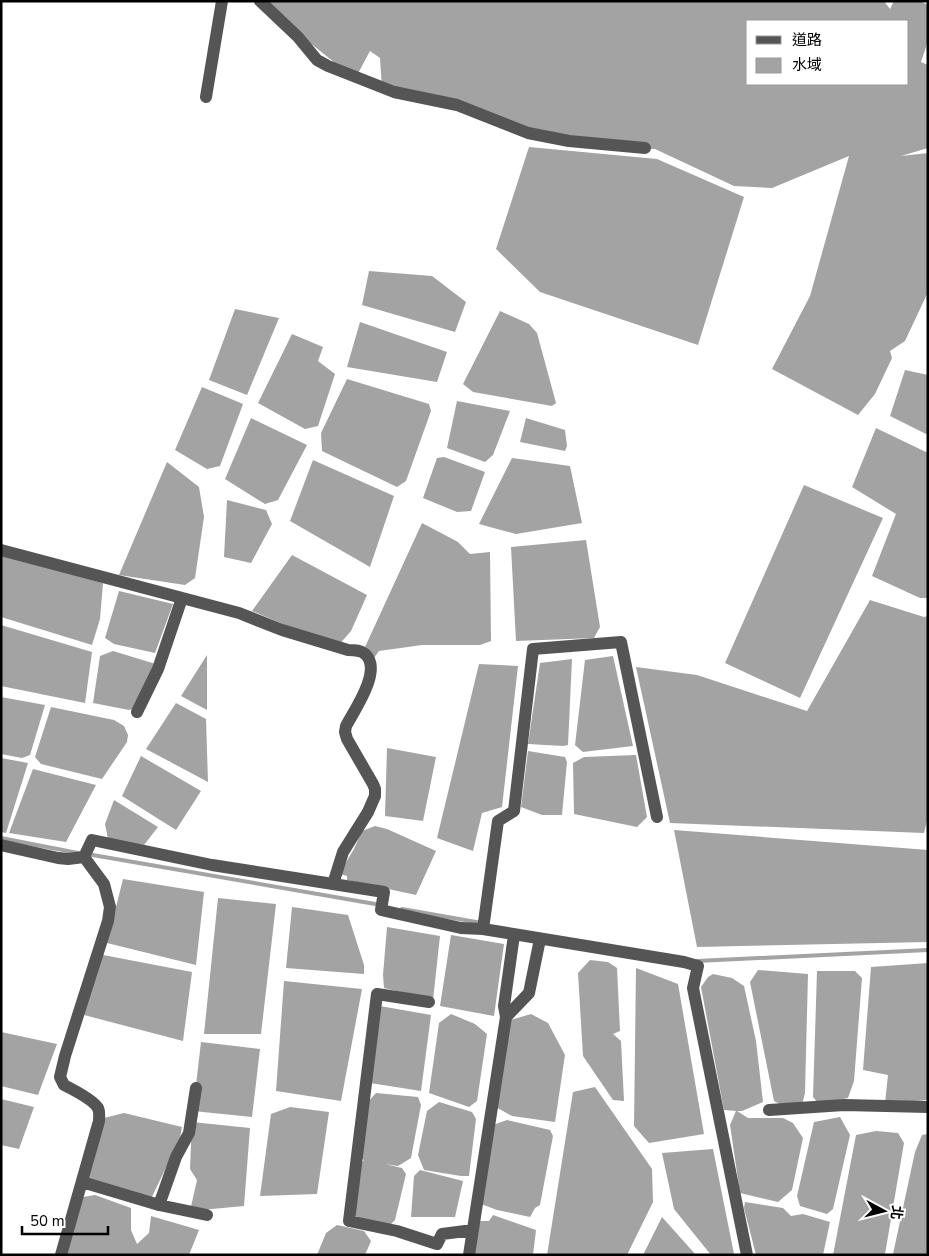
<svg xmlns="http://www.w3.org/2000/svg" width="929" height="1256" viewBox="0 0 929 1256" font-family="'Nunito Sans','Noto Sans TC',sans-serif">
<rect width="100%" height="100%" fill="#fff"/>
<path fill="#a3a3a3" fill-rule="evenodd" d="M258,1H884L890,9L894,1H919L928,5V41L921,62L928,65V148L901,156L928,153V292L905,341L890,351L892,358L875,394L858,415L772,369L810,296L849,156L772,188L734,186L655,149L604,148L382,89L380,58L370,51L355,79ZM748,21H908V84H748Z
M529,147L657,159L744,197L698,345L540,292L496,249Z
M369,271L432,276L466,302L455,332L362,305Z
M235,309L279,318L247,395L209,380Z
M500,311L529,324L537,333L556,403L552,406L473,392L463,384Z
M360,322L447,352L437,382L347,367Z
M292,334L323,347L318,361L335,374L318,426L305,429L258,403Z
M905,370L928,375V435L890,416Z
M347,379L429,404L431,411L406,481L397,487L322,451L321,433Z
M202,387L243,404L220,466L207,469L175,450Z
M457,401L510,411L493,455L485,462L447,448Z
M251,418L307,445L278,500L265,504L225,479Z
M526,418L565,430L567,446L565,451L520,442Z
M876,428L928,453V598H920L872,576L896,514L852,487Z
M444,457L485,472L471,511L457,512L423,498L437,458Z
M512,458L570,466L582,523L516,534L479,524Z
M313,460L394,496L370,567L290,521Z
M167,462L199,487L204,517L195,578L185,585L119,575Z
M804,485L883,518L800,698L725,663Z
M227,500L266,510L272,524L251,563L224,557Z
M422,523L458,542L470,554L490,552L491,641L480,645H422L379,651L374,658L365,647Z
M586,540L600,627L594,638L516,641L511,547Z
M1,555L103,583L100,619L92,645L1,617Z
M292,555L367,595L351,631L337,647L252,611Z
M119,591L173,604L155,653L114,644L105,638Z
M870,600L924,617L928,616V817L924,833L670,823L636,667L697,675L807,711Z
M1,625L92,652L85,703L1,686Z
M113,651L159,665L143,705L129,710L93,703L100,656Z
M207,655V710L181,696Z
M613,656L633,746L583,752L575,745L585,660Z
M572,659L568,745L563,746L528,744L540,663Z
M479,664L518,666L502,807L482,813L473,851L437,838Z
M1,697L45,705L30,755L22,758L1,754Z
M176,703L206,719L208,782L146,749Z
M51,707L114,720L124,726L128,735L127,742L102,779L41,764L35,757Z
M387,748L436,757L423,821L385,816Z
M528,751L565,757L567,762L562,815H542L521,807Z
M636,755L647,817L637,827L574,814L573,763L584,757Z
M141,756L201,791L176,830L122,796Z
M1,758L28,763L6,833L1,832Z
M33,769L96,785L66,842L9,833Z
M114,800L158,827L144,845L108,839L105,824Z
M375,826L387,829L436,851L416,895L347,880V876L339,874L354,849L362,831Z
M674,830L928,850V942L697,947Z
M123,879L204,892L196,965L107,943Z
M218,898L276,904L261,1034H204Z
M292,907L348,915L364,965V974L286,968Z
M387,927L440,936L433,1000L384,988L383,975Z
M451,935L504,944L494,1016L440,1006Z
M98,954L192,972L183,1041L84,1015Z
M590,960L608,962L617,968L620,1031L613,1034L621,1041L624,1101L613,1100L583,1056L578,973Z
M928,963V1100L885,1103L888,1075L863,1070L871,967Z
M636,968L678,984L704,1134L649,1143L634,1126Z
M758,970L808,974L805,1093L802,1105L780,1104L774,1101L750,982Z
M817,971H855L862,978L854,1081L848,1098L819,1104L813,1097Z
M713,974L732,978L744,986L756,1041L763,1102L742,1111H737L748,1118H783L793,1123L803,1138L792,1190L778,1202L740,1193L730,1125L736,1111L724,1110L701,987L708,977Z
M284,981L362,989L341,1101L276,1091Z
M380,1006L431,1015L421,1091L370,1083Z
M451,1014L475,1024L487,1034L477,1101L469,1107L429,1093L439,1023Z
M531,1014L548,1023L565,1055L555,1122L512,1116L494,1106L507,1021Z
M1,1032L57,1044L38,1095L1,1086Z
M201,1042L260,1049L252,1117L193,1111Z
M595,1087L652,1169L653,1202L627,1255H547L573,1092Z
M376,1093L418,1097L421,1105L411,1158L398,1166L385,1164L402,1168L406,1174L395,1220L390,1225L356,1218L352,1204L359,1165L364,1160L362,1159L367,1103Z
M1,1099L34,1107L19,1149L1,1145Z
M439,1102L472,1112L476,1119L469,1176H461L424,1170L418,1155L427,1111Z
M290,1107L329,1112L317,1194L260,1196L271,1114Z
M124,1113L182,1127L180,1138L151,1199L88,1179L104,1118Z
M840,1117L850,1135L833,1209L827,1214L800,1206L797,1196L814,1122Z
M507,1120L550,1130L553,1136L540,1205L535,1208L530,1217L497,1210L481,1204L493,1125Z
M192,1122L250,1128L244,1206L190,1211L197,1180L190,1169Z
M876,1131L898,1133L904,1143L885,1254L884,1255H833L856,1135Z
M928,1134V1255H895L893,1254L915,1152L922,1135Z
M713,1149L734,1254L732,1255H711L674,1209L662,1153Z
M420,1170L463,1181L455,1217H411L414,1176Z
M95,1195L131,1208V1230L137,1244L149,1233L151,1216L199,1230L189,1255H65L83,1197Z
M745,1202L783,1208L791,1216L803,1214L830,1222L823,1255H756L744,1208Z
M493,1215L536,1230L533,1255H473L479,1221H489Z
M662,1217L696,1255H643Z
M337,1225L364,1231L371,1241L365,1255H317L326,1233Z"/>
<g fill="none" stroke-linecap="round" stroke-linejoin="round">
<path stroke="#a3a3a3" stroke-width="4" d="M1,838L78,853
M87,854L381,905
M402,909L482,923
M697,961L928,950"/>
<path stroke="#555" stroke-width="12" d="M260,1L298,37L317,60L328,66L394,92L457,105L528,133L569,141L645,148
M206,97L222,1
M1,550L239,613L282,630L348,650C354,650 362,650 366,655C382,671 354,711 346,726L345,732L347,739L373,784L375,789V796L368,812L343,852L333,884
M137,712L158,669L182,598
M1,845L58,858L68,859L84,857L104,884L110,907L108,921L65,1056L60,1077L64,1085C72,1089 93,1100 98,1108C100,1112 99,1117 99,1121L61,1255
M84,857L92,840L212,865L384,892L381,910L461,928L483,929L684,962L698,966L693,988L747,1255
M483,929L498,821L514,811L533,649L621,642L657,817
M429,1002L377,994L349,1221L397,1231L437,1244L442,1234L473,1230
M506,1017L504,1006L514,935
M769,1110L844,1105L928,1107
M82,1182L159,1205L207,1215
M159,1205L176,1157L189,1133L196,1088
M469,1255L506,1017L529,993L540,939"/>
</g>
<rect width="929" height="1256" fill="none" stroke="#000000" stroke-width="5"/>
<rect x="746" y="20" width="162" height="65" fill="#ffffff" stroke="#999999"/>
<rect x="756" y="36" width="25" height="8" fill="#555555" stroke="#999999"/>
<text x="792" y="45" font-size="15" fill="#000000">道路</text>
<rect x="756" y="58" width="25" height="15" fill="#a3a3a3" stroke="#999999"/>
<text x="792" y="70" font-size="15" fill="#000000">水域</text>
<g transform="translate(884 1211) rotate(97)" stroke="#ffffff" stroke-width="4" paint-order="stroke">
<path d="M0-4L9 19L0 12L-9 19Z" fill="#000000"/>
<text y="-8" font-size="14" font-weight="bold" text-anchor="middle" fill="#000000">北</text>
</g>
<path d="M22 1226v8h86v-8" fill="none" stroke="#000000" stroke-width="2.5"/>
<text x="30" y="1226" font-size="15" fill="#000000" stroke="#ffffff" stroke-width="4" paint-order="stroke">50 m</text>
</svg>
